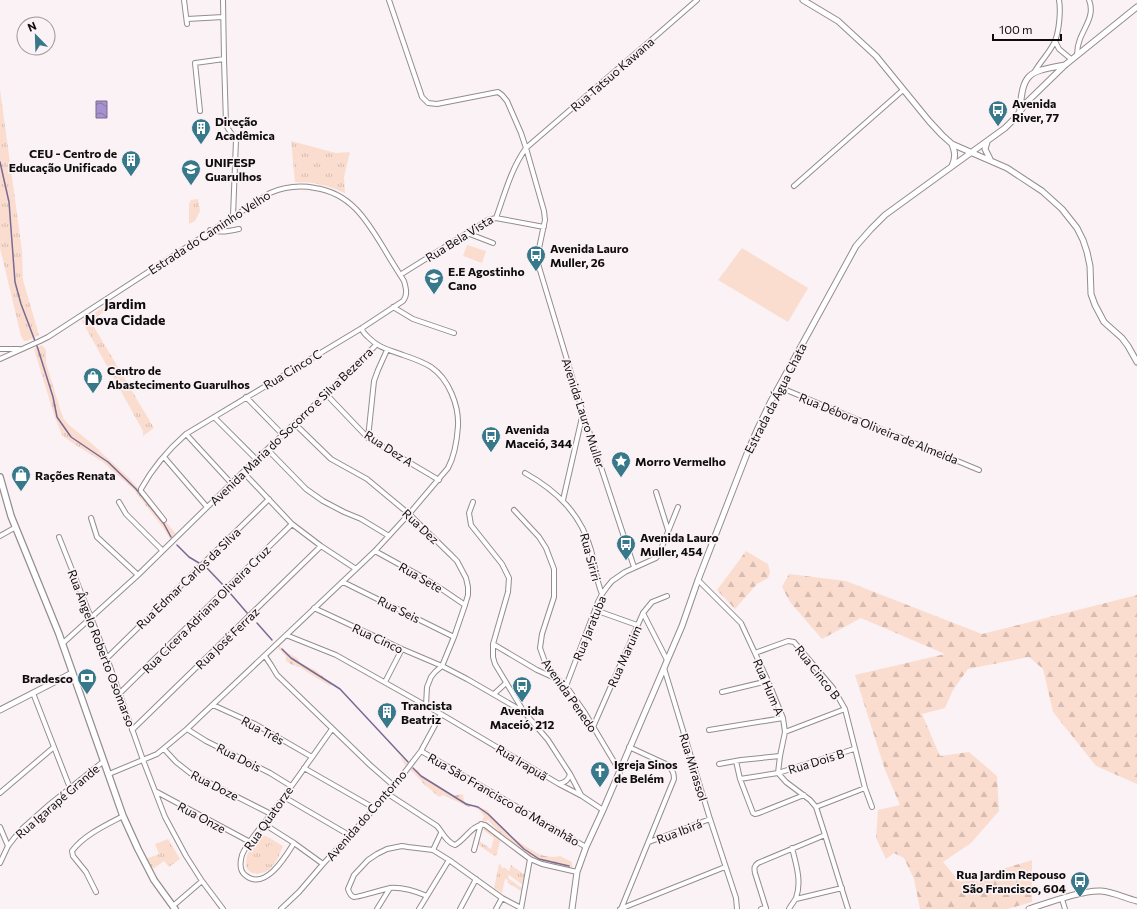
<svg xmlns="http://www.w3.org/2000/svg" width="1137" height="909" viewBox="0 0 1137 909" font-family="Commissioner,sans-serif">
<defs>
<pattern id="grass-tufts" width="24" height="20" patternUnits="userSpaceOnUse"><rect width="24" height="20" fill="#fbddd0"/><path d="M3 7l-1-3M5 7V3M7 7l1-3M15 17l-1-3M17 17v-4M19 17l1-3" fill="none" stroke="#d6bcb1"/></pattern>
<pattern id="forest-firs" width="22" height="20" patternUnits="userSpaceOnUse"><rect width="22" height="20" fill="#fbddd0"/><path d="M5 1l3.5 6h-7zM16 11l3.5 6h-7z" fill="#d6bcb1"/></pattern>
<pattern id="water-waves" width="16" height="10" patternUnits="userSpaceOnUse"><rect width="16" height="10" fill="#a692cc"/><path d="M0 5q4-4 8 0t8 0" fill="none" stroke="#8676a4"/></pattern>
</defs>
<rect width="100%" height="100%" fill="#faf2f5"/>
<path fill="url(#grass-tufts)" d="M0,89L22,251L23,280L39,335L27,341H24L21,336L0,248Z
M291,141L336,153L350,152L344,177L345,193C327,185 314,182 295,182Z
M198,199L200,211L195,221L189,224V204L191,200Z
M112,302L115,303L91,322L154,428L143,436V431L82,321Z
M42,345L46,350V363L63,418L69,425L90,442L131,480L176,534L170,539L164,529L134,490L103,462L71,442L62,435L55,418L34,349Z
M483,828L488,829L501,839L496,856L490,853L477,844L479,841L491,849L494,838L482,829Z
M259,834L268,837L283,846C280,853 277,862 271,868C264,876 244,876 246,862C247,851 254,843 259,834Z
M168,839L180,859L169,867L164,861L153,869L146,859L159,854L155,844Z
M499,864L501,865V867L504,868V867L509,871L511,865L525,875L523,885L509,875L508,878L522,888L521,891L507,882L508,880L505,879L502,893L494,888Z"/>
<path fill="url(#forest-firs)" d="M746,551L768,564L770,572L768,578L757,584L735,609L717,590Z
M789,574L846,581L982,634L1137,595V784L1096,766L1053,712L1043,669L1029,657L968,669L953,690L945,708L922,714L940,756L969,752L997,776L999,811L971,843L943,862L960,882L1032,860V902L1007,909H920L914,879L904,858L894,853L886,859L876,838L878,810L900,805L885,770L855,675L945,654L861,618L822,639L790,602L782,587Z
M279,645L284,651L297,658L300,663L315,670L331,683V685L330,686L307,672L300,667H298L291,664L286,661V656L278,648Z
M400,756L414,770H418L423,778L427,779L454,796L461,794L463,795L464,801L468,804L487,810L505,832L525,846L537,853L544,856L554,857L560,856L572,862V869H570L537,861L505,838L488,820L484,822L482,821L484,816L480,811L473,806L469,807L460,803L443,795L439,797L424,784L413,772L407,769Z"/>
<path fill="#fbddd0" d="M467,245L486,251L482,263L463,256Z
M742,248L808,288L788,322L718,280Z
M270,844L280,850L270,865L261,858Z"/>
<path fill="url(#water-waves)" stroke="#796a93" d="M96,101H107V118H96Z"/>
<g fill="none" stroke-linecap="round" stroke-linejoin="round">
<path stroke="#796a93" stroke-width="1.5" d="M0,162L9,202L15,282L21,304L38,349L53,397L57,417L71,437L108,462L136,489L164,524L171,537
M177,545L189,557L199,563
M206,567L224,586
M230,593L248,614
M257,623L272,640
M282,649L291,658L340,689L408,762
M413,768L421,776L466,804L478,807L488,814L524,849L539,859L569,866"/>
<defs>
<path id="minor" d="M184,0L187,24
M223,0L224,59L226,124C228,131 233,134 236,140L233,216
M389,0L422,97L428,103L437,104L498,92L502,95L507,101L521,133L526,148L544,211L545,220L537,258L539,267L583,413L634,567
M187,19L223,17
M1055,41L1059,49L1071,59
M1077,55C1077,50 1078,44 1080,39C1085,26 1095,15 1089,0
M1035,71C1041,61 1050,52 1055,41C1059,31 1061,11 1059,0
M200,111L195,63L224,59
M794,186L903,90
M496,218C505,193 511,169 526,148L650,41L697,0
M210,230C221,233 228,231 239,229
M467,233L493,243
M400,275L488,220L496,218L544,227
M393,307L413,319L454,333
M0,349H19
M0,359L40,341L48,337L270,193C284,187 299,185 315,188C350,193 366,219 383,247C390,259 397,270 404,281C406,288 408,295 403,301L362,328L186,434C169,449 152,469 141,489V491L164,520
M779,387L979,470
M326,394L368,438L439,480
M246,397L283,435
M214,417L257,460
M295,424L331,459L367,479L409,514L450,554L457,561L466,578L468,587V595L465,605L454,637L442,666L435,672L431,677L427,687L426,705
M186,434L231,483
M368,438L374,381L378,370L387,350
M268,450L306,489L323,501L344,512L361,519L389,536
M164,457L207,507
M243,472L292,524L321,546L356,569
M525,473C557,491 581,514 591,550C595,565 596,580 602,594
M656,492L668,530
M563,500L583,413
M119,502L126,514L162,550
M473,502L469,513L471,525L502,564L509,578L508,592L493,644V657L495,664L524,712L548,740L570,774L581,795
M514,510L539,537L546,548L554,569V597L542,634L540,648L545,662L559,680L566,686L585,713L616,765L620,769
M91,518L97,537L138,575
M0,536L16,527
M59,537L107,658L143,760L165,817L186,856L202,881L223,909
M375,551L424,578L443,590L465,605
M698,580L741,623L768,681L783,718L785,732L780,756L778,773L786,782L810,800L816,807L825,835L848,909
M343,582L454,637
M314,608L402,649L442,666L467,679L524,712
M595,610L637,625
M643,613L667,660
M286,635L336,655L441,714L559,784L582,796L603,810
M62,644L138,575L243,472L326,394L376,345
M493,644L537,670L557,679
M755,653L788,641L794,642L833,688L845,709L865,788L872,807
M265,656L271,665L277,675L370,765L394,786
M107,658L269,499
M664,668L710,819L736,898L737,909
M385,682L402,649
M566,686L598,602L602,594L607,587L612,581L625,572L656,558L659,554L678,507
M722,692L768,681
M33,693L54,747L70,788
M119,694L292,524
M494,694L506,683
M213,705L255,724L312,757
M593,727L643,613L652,602L667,596
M187,729L206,741L270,773L291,786
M132,730L321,546
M709,730L783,718
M785,732L845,709
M164,749L176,762L190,773L271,814
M421,751L586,847
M736,761L740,779L753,813L755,814L759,813L804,795
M719,764L741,760L780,756
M304,768L374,808
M109,774L157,754L187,729L375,551L409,514L448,468C455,455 457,441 458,426C459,406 449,379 431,367C423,362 412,358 403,355C388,349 380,349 368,337C365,334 362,332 362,328
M740,779L778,773L854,749
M559,784C565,782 568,781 570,774
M155,791L250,842
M0,793L54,747
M388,794L437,826C443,833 446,842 455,845C465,840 473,823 485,825L530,859L542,864L577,872
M284,797L349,835
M816,807L865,788
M264,824L294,843L323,864
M0,827L8,846
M649,842L710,819
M294,843C286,856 265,892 245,875C239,870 240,862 242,855C247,842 263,825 272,813C292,786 312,757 332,729
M433,850L441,833
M474,850L481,824
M0,863L8,846L15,837L23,828L50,804L104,761
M96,892L86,872L73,856L72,851C84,835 106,825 123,816
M427,896C415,891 403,887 390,888C384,889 357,898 354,897C350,896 349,892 348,889L354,875L368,860L377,854L387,849L402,846L408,847L433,850L449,860L502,898L521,908
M796,899L842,888
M1062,899L1065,909
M173,906L202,881
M281,909L299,892L323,864L388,794L421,751L441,714
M377,909L390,888
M419,909L449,860
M460,909L476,879
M496,909L502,898
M521,909L530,859
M620,909L725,867
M621,909L674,779C674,772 672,769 666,764L629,747
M761,909L766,908L755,873C754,868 754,866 758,863L825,835
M789,909C791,905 794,902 796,898C802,882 796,864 792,848"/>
<path id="tertiary" d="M803,0L838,21L876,56L929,121L942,135L952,144L961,148L1007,168L1042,191L1062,209L1077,228L1083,240L1087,252L1090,266L1091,294L1095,305L1104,322L1122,338L1128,346L1137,362
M1020,110C1023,71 1029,72 1065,65
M987,142L985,149L990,159
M952,144C955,152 956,157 952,166
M0,710L72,673
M572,909L577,872L586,847L603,810L682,626L698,580L748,451L758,428L770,403L856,246L871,229L885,215L918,191L1005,128L1015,118L1027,102L1065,65L1137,7
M1029,909C1048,903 1082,890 1101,891C1113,892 1125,898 1137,901"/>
<path id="secondary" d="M0,477L11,516L59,634L123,816L138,849L154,880L175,909"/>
</defs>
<use href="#minor" stroke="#948c8f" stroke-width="6"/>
<use href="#tertiary" stroke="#948c8f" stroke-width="7"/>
<use href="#secondary" stroke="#948c8f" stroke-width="8"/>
<use href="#minor" stroke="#fff" stroke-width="4"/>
<use href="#tertiary" stroke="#fff" stroke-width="5"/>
<use href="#secondary" stroke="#fff" stroke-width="5.5"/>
</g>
<defs>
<symbol id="bus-pin" viewBox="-11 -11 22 30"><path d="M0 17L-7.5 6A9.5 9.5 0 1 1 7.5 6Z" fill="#37788b" stroke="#faf2f5"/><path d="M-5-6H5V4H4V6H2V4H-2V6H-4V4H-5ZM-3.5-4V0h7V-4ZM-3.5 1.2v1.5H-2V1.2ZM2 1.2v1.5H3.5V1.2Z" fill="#fff"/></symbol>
<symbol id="building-pin" viewBox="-11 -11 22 30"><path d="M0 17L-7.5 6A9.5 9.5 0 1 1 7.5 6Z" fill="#37788b" stroke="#faf2f5"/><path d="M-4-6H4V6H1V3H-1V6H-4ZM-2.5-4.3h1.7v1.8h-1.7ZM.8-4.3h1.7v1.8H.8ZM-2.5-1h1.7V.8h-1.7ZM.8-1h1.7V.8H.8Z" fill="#fff"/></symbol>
<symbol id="university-pin" viewBox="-11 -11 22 30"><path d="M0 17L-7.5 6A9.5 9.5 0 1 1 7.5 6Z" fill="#37788b" stroke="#faf2f5"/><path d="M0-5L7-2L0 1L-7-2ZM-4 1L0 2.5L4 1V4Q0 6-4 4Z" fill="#fff"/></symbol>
<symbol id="school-pin" viewBox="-11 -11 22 30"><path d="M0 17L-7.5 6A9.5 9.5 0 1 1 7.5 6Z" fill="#37788b" stroke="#faf2f5"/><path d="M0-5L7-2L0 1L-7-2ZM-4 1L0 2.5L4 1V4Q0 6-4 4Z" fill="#fff"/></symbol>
<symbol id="shop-pin" viewBox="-11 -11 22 30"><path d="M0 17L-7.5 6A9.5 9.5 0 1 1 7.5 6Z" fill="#37788b" stroke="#faf2f5"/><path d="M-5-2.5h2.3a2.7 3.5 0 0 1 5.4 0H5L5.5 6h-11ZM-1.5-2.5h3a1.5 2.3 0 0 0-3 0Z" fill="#fff"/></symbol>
<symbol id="sight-pin" viewBox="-11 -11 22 30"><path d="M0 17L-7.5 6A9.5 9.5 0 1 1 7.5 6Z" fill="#37788b" stroke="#faf2f5"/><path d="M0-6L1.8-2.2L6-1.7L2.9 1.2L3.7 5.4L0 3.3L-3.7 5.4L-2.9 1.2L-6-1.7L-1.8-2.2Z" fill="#fff"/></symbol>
<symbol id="bank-pin" viewBox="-11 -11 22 30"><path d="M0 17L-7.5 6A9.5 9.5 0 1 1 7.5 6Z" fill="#37788b" stroke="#faf2f5"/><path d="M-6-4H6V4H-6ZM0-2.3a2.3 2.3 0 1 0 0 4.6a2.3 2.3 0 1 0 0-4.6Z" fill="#fff"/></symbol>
<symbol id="church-pin" viewBox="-11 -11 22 30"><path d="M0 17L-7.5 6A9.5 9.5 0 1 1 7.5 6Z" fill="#37788b" stroke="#faf2f5"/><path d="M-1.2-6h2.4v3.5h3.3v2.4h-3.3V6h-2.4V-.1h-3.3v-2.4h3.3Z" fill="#fff"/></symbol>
</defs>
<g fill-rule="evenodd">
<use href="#bus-pin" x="987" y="99" width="22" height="30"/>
<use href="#building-pin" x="190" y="117" width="22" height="30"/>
<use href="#building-pin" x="120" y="149" width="22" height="30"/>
<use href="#university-pin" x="180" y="158" width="22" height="30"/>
<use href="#bus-pin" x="525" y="244" width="22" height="30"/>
<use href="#school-pin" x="423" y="267" width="22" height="30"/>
<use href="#shop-pin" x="82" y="366" width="22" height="30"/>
<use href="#bus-pin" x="480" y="425" width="22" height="30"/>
<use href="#sight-pin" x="610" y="450" width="22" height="30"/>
<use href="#shop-pin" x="10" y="464" width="22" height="30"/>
<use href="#bus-pin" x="615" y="533" width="22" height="30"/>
<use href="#bank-pin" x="76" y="667" width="22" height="30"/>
<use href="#bus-pin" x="511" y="675" width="22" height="30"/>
<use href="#building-pin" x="376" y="701" width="22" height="30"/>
<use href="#church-pin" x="589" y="760" width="22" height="30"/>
<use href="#bus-pin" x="1069" y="870" width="22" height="30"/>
</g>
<g text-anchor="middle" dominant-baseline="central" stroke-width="3.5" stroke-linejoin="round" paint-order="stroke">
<g font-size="12" fill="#0f0c0d" stroke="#faf2f5">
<text transform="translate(612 74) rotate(-41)">Rua Tatsuo Kawana</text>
<text transform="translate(209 232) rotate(-33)">Estrada do Caminho Velho</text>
<text transform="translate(459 238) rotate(-32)">Rua Bela Vista</text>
<text transform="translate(292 369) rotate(-31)">Rua Cinco C</text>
<text transform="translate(775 398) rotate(-63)">Estrada da Água Chata</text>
<text transform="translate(584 413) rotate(72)">Avenida Lauro Muller</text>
<text transform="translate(291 426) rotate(-44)">Avenida Maria do Socorro e Silva Bezerra</text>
<text transform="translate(879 428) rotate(22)">Rua Débora Oliveira de Almeida</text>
<text transform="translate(389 448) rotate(33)">Rua Dez A</text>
<text transform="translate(421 526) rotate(43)">Rua Dez</text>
<text transform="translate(591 557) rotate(75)">Rua Siriri</text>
<text transform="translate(421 577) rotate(30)">Rua Sete</text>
<text transform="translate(188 578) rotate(-44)">Rua Edmar Carlos da Silva</text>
<text transform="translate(206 609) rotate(-45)">Rua Cícera Adriana Oliveira Cruz</text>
<text transform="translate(399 609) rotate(26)">Rua Seis</text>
<text transform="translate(589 628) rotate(-68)">Rua Jaratuba</text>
<text transform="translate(227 638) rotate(-44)">Rua José Ferraz</text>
<text transform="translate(378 638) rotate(25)">Rua Cinco</text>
<text transform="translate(102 648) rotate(69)">Rua Ângelo Roberto Osomarso</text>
<text transform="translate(624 656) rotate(-66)">Rua Maruim</text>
<text transform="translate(818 672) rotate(52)">Rua Cinco B</text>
<text transform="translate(769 687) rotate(67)">Rua Hum A</text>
<text transform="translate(570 695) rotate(55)">Avenida Penedo</text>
<text transform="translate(263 730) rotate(28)">Rua Três</text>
<text transform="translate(239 757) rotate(27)">Rua Dois</text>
<text transform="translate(816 761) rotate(-17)">Rua Dois B</text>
<text transform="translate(522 762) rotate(31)">Rua Irapuã</text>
<text transform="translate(694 767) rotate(73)">Rua Mirassol</text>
<text transform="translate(215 785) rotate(27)">Rua Doze</text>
<text transform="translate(504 799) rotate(30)">Rua São Francisco do Maranhão</text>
<text transform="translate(57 801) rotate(-41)">Rua Igarapé Grande</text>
<text transform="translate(366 815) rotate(-49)">Avenida do Contorno</text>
<text transform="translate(202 817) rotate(28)">Rua Onze</text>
<text transform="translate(268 818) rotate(-55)">Rua Quatorze</text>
<text transform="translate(679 831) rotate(-21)">Rua Ibirá</text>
</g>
<g font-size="12" font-weight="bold" fill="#0f0c0d" stroke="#faf2f5" text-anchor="start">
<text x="1012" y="103">Avenida<tspan x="1012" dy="14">River, 77</tspan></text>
<text x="215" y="121">Direção<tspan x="215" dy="14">Acadêmica</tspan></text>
<text x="117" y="153" text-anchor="end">CEU - Centro de<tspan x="117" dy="14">Educação Unificado</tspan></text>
<text x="205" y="162">UNIFESP<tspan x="205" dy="14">Guarulhos</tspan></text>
<text x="550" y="248">Avenida Lauro<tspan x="550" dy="14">Muller, 26</tspan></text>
<text x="448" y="271">E.E Agostinho<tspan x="448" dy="14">Cano</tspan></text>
<text x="107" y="370">Centro de<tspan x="107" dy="14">Abastecimento Guarulhos</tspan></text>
<text x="505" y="429">Avenida<tspan x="505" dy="14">Maceió, 344</tspan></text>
<text x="635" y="461">Morro Vermelho</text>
<text x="35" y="475">Rações Renata</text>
<text x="640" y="537">Avenida Lauro<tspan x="640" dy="14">Muller, 454</tspan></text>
<text x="73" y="678" text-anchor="end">Bradesco</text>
<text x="401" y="705">Trancista<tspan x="401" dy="14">Beatriz</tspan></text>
<text x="522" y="710" text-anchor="middle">Avenida<tspan x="522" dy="14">Maceió, 212</tspan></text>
<text x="614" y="764">Igreja Sinos<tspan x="614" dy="14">de Belém</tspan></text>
<text x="1066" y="874" text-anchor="end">Rua Jardim Repouso<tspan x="1066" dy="14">São Francisco, 604</tspan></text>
</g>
<g font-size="14" font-weight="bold" fill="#0f0c0d" stroke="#faf2f5">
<text x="125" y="303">Jardim<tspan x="125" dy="16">Nova Cidade</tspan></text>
</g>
</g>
<g transform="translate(36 36) rotate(337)"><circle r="19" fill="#faf2f5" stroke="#9c9698"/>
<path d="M0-3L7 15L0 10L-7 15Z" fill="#37788b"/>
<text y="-6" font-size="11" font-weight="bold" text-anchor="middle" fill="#0f0c0d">N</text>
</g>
<path d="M993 34v6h68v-6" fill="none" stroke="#0f0c0d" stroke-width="2"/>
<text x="999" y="34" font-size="12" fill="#0f0c0d" stroke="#faf2f5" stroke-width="3" paint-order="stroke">100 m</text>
</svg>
